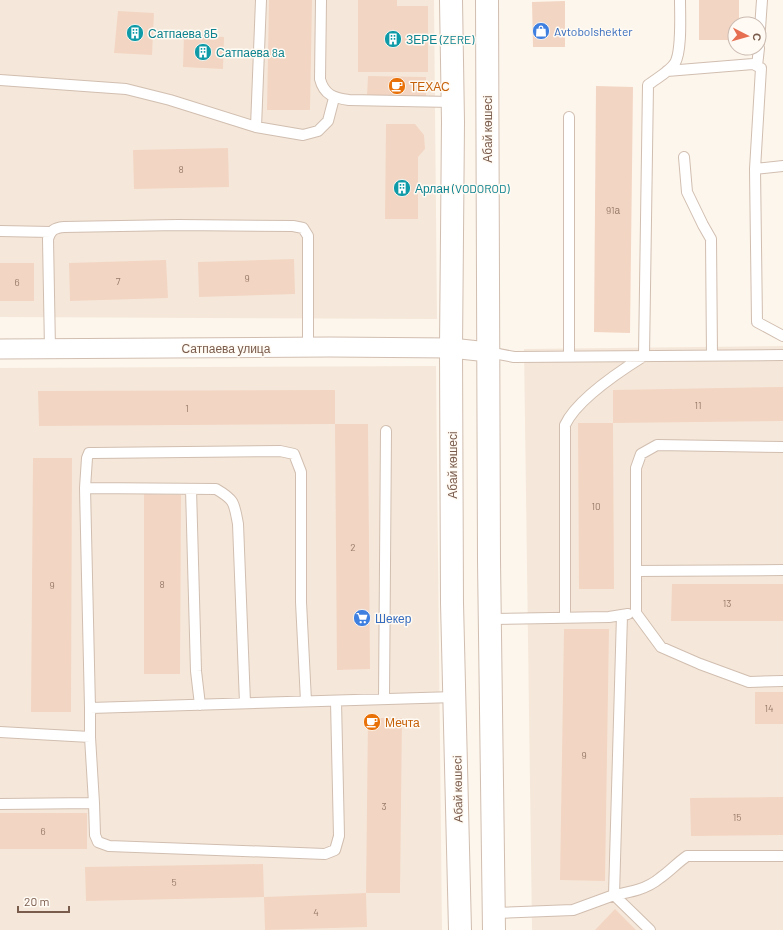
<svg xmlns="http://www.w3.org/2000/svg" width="783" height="930" viewBox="0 0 783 930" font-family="Barlow,sans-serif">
<rect width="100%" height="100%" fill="#fdf6ec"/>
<path fill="#f5e8da" d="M0,0H434L437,319L0,317Z
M783,346V930H532L524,349Z
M436,366L442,930H0V368Z"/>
<path fill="#f3d5c3" d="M269,0H312L310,110H267Z
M358,0H397V6H428V72H358Z
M699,0H739V24H735V40H699Z
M565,1V47H533L532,2Z
M118,11L154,13L152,55L114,53Z
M184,34L224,37L223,69L183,67Z
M368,76L426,77V97L367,96Z
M596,86L633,87L630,333L594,332Z
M386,124H415L424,135L425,149L418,157V219H385Z
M228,148L229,187L134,189L133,150Z
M294,259L295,294L199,297L198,262Z
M166,260L168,298L70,301L69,263Z
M0,263H34V301H0Z
M783,387V421L613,423V390Z
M335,390V424L39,426L38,391Z
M578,423H613L614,589H579Z
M335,424H368L370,669L337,670Z
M33,458H72L71,712H31Z
M144,494L181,495L180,674H144Z
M672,584H783V621H671Z
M564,629H609L605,881L560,880Z
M755,692H783V724H755Z
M368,718H402L400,893H366L367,927L265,930L264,897L366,893Z
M783,797V835L691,836L690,798Z
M0,813H87V849H0Z
M263,864L264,897L86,901L85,867Z
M615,909L636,930H595Z"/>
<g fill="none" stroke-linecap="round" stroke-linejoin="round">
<defs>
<path id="service" d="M321,0L320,79C324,95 334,98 349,100L452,102
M759,43L762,0
M757,66L759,48
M667,71L753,64L761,68L755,169
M0,80L126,89L170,100L256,127L303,135L318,131L328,121L334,98
M256,127L261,0
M684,157L687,192L703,225L711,239L712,355
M783,166L755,169L757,322L783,336
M0,231L51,232
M50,349L48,239C51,230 54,228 64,227L178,225L293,226L303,228L308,236V347
M488,352L514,357L783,355
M569,357V117
M783,447L657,445L641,454L636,468V613L661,647L700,664L749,682L783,681
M85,488L216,489C235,500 234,503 238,524L245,703
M191,489L196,671L200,705
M636,571L783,570
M565,618V425C577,399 620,371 644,356L648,85C657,78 669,72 675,63C682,51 680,15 680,0
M490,619L609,617L628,614
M384,699L386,431
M90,708L85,488L87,458L89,453H93L280,451L294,454L301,472V602L306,701
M0,732L90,737V708L455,697
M90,737L94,803
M0,804L94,803L95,835L98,842L109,846L325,854L335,850L339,836L336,701
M614,895C631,892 647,889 660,878C670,871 677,863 687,856H783
M614,895L650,930
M494,913L573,910L614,895L622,615"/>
<path id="minor" d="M0,349L330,347L451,348L488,352"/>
<path id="tertiary" d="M451,0L453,122L451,348L452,603L460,930
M487,0L489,561L494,930"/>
</defs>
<use href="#service" stroke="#d1beb0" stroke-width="12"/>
<use href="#minor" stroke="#d1beb0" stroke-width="21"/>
<use href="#tertiary" stroke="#d1beb0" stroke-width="24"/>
<use href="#service" stroke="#fff" stroke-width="10"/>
<use href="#minor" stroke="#fff" stroke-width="19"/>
<use href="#tertiary" stroke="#fff" stroke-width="22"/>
</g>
<defs>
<symbol id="shop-disc" viewBox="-11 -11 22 22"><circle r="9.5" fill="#3f7fe0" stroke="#fffaf3"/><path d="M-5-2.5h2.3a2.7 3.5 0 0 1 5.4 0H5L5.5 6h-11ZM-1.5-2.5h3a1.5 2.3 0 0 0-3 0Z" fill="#fff"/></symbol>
<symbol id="building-disc" viewBox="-11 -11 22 22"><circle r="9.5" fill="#0f9aa8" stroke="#fffaf3"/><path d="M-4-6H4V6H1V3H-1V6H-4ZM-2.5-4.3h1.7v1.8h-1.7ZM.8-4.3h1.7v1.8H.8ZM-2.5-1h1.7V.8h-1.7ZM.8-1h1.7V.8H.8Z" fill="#fff"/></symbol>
<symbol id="cafe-disc" viewBox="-11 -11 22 22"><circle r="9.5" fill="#e8710a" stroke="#fffaf3"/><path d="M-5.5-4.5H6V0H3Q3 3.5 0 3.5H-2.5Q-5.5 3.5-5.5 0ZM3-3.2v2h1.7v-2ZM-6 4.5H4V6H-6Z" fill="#fff"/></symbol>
<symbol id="supermarket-disc" viewBox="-11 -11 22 22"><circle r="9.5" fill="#3f7fe0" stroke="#fffaf3"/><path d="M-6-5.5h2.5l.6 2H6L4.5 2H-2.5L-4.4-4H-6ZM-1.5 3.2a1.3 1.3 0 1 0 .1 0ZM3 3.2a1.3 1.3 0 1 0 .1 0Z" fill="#fff"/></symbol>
</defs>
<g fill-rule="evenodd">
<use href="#shop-disc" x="531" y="21" width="20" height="20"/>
<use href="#building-disc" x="125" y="23" width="20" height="20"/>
<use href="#building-disc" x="383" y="29" width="20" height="20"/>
<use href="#building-disc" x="193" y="42" width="20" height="20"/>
<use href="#cafe-disc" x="387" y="76" width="20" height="20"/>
<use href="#building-disc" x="392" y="178" width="20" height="20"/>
<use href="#supermarket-disc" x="352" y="608" width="20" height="20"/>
<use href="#cafe-disc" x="362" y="712" width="20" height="20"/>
</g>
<g text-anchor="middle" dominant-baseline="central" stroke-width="3" stroke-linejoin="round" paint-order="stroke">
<g font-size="10" fill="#987a6a">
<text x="181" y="169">8</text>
<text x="613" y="210">91а</text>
<text x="247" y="278">9</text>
<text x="118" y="281">7</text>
<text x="17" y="282">6</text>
<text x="698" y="405">11</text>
<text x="187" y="408">1</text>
<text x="596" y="506">10</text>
<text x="353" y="547">2</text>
<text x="162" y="584">8</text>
<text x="52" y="585">9</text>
<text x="727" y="603">13</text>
<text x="769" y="708">14</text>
<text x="584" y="755">9</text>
<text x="384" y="806">3</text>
<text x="737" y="817">15</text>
<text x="43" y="831">6</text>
<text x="174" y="882">5</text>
<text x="316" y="912">4</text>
</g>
<g font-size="12" fill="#366cbe" stroke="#fffaf3" text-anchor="start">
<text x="554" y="31">Avtobolshekter</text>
<text x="375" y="618">Шекер</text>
</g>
<g font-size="12" fill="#0d838f" stroke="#fffaf3" text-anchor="start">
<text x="148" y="33">Сатпаева 8Б</text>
<text x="406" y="39">ЗЕРЕ (ZERE)</text>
<text x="216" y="52">Сатпаева 8а</text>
<text x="415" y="188">Арлан (VODOROD)</text>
</g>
<g font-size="12" fill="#c56008" stroke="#fffaf3" text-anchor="start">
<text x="410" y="86">ТЕХАС</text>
<text x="385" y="722">Мечта</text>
</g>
<g font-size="12" fill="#7a5c4d" stroke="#fffaf3">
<text transform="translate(487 129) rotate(-90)">Абай көшесі</text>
<text x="226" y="348">Сатпаева улица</text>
<text transform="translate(452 465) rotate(-90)">Абай көшесі</text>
<text transform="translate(457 789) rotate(-91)">Абай көшесі</text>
</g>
</g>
<g transform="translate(747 36) rotate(96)"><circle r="19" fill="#fffaf3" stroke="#cabbb1"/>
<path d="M0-3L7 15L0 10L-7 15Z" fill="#e76f51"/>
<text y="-6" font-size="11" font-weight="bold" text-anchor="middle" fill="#7a5c4d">С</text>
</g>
<path d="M18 906v6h51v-6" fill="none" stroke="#7a5c4d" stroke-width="2"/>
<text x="24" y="906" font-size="12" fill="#7a5c4d" stroke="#fffaf3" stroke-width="3" paint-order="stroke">20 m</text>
</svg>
